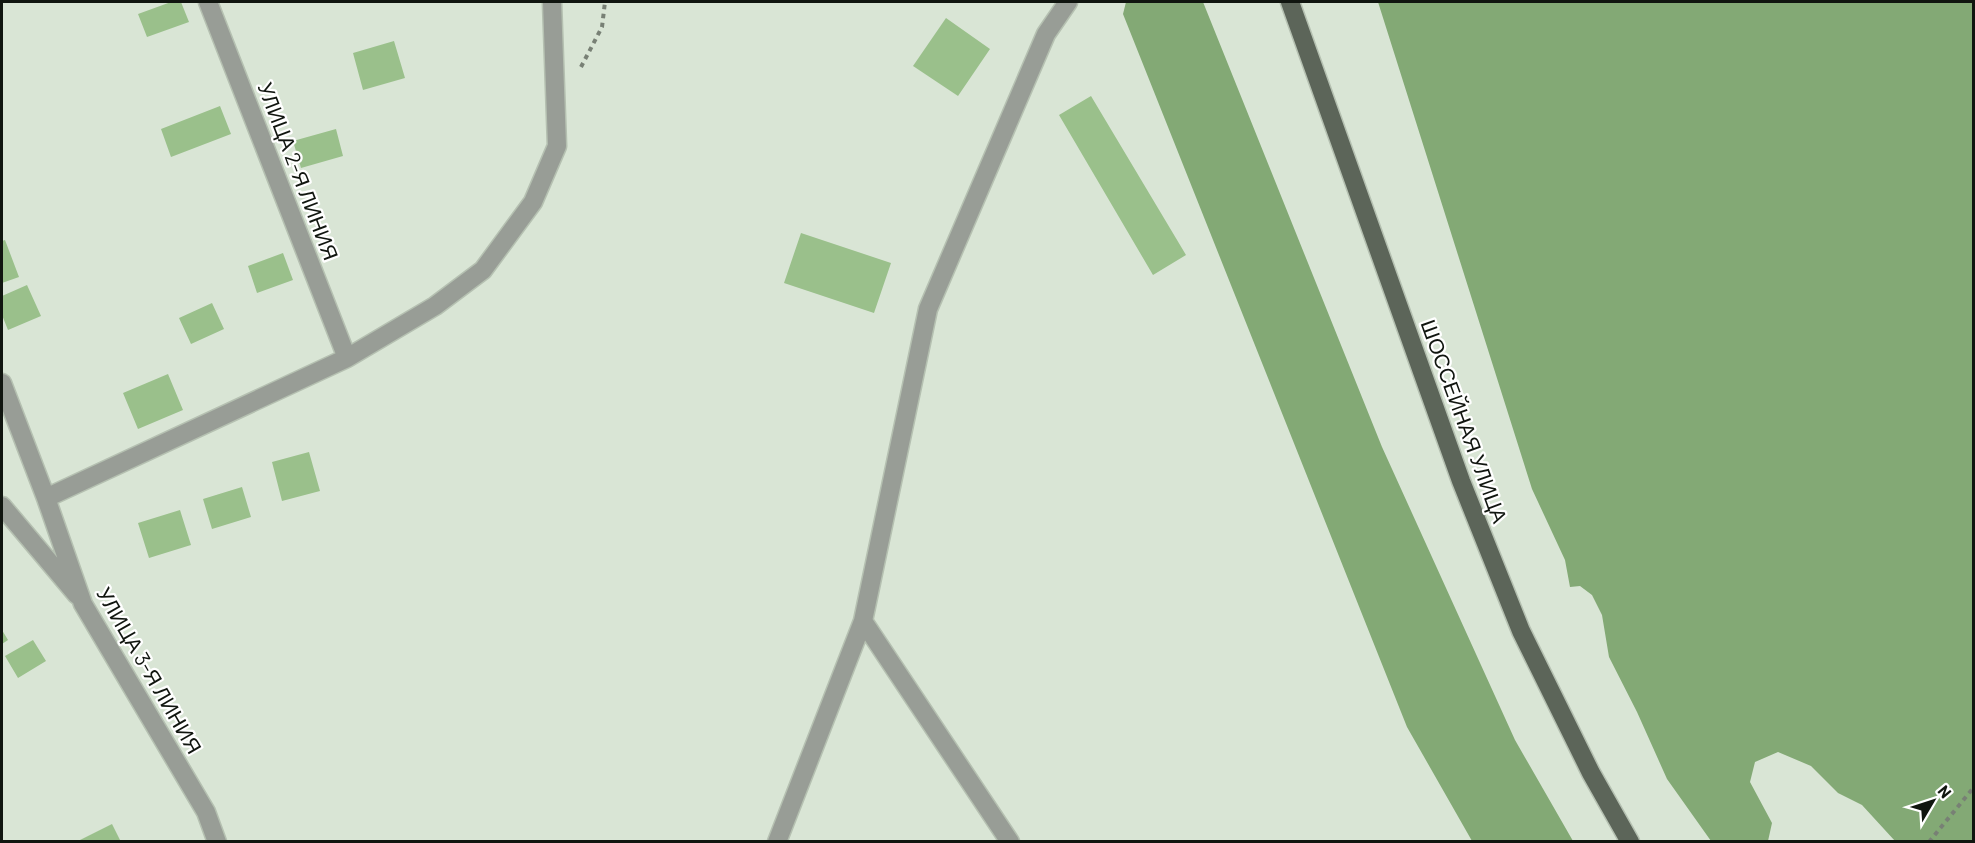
<svg xmlns="http://www.w3.org/2000/svg" width="1975" height="843" viewBox="0 0 1975 843" font-family="Barlow,sans-serif">
<rect width="100%" height="100%" fill="#d9e5d5"/>
<path fill="#83a975" d="M1126,2H1203L1382,447L1515,740L1573,841H1472L1407,727L1123,14Z
M1378,2H1973V841H1895L1862,805L1838,793L1811,766L1778,752L1755,762L1750,782L1772,823L1768,841H1711L1667,779L1637,712L1609,657L1602,615L1592,595L1580,586L1570,587L1565,560L1532,489Z"/>
<path fill="#9ac08b" d="M171,2H181L189,22L147,37L138,14Z
M946,18L990,49L958,96L913,66Z
M394,41L405,78L363,90L353,53Z
M1091,96L1186,255L1153,275L1059,115Z
M220,106L231,134L171,157L161,129Z
M336,129L343,156L301,168L293,141Z
M801,233L891,263L874,313L784,283Z
M5,240L19,277L2,283V241Z
M283,253L293,280L257,293L248,266Z
M27,285L41,316L8,330L2,315V296Z
M212,303L224,329L191,344L179,318Z
M168,374L183,410L138,429L123,393Z
M309,452L320,491L282,501L272,462Z
M242,487L251,517L212,529L203,499Z
M180,510L191,545L149,558L138,523Z
M2,630L8,640L2,644Z
M33,640L46,661L18,678L5,656Z
M112,824L121,842H76Z"/>
<g fill="none" stroke-linecap="round" stroke-linejoin="round">
<defs>
<path id="minor" d="M208,2L347,358
M2,383L46,498L83,604L206,812L217,842
M46,498L347,358L435,306L483,270L533,202L557,146L552,2
M2,506L77,595
M863,621L1010,842
M777,842L863,621L928,309L1046,34L1068,2"/>
<path id="major" d="M1290,2L1461,481L1521,631L1591,773L1630,842"/>
</defs>
<use href="#minor" stroke="#b5c0b1" stroke-width="21"/>
<use href="#major" stroke="#b5c0b1" stroke-width="21"/>
<path stroke="#788075" stroke-width="4" stroke-dasharray="4.5 4.5" stroke-linecap="butt" d="M581,67L602,27L605,2
M1929,842L1974,787"/>
<use href="#minor" stroke="#989d96" stroke-width="18"/>
<use href="#major" stroke="#5c6559" stroke-width="18"/>
</g>
<g text-anchor="middle" dominant-baseline="central" stroke-width="4.5" stroke-linejoin="round" paint-order="stroke">
<g font-size="21" fill="#10150f" stroke="#fff">
<text transform="translate(299 171) rotate(69)">УЛИЦА 2-Я ЛИНИЯ</text>
<text transform="translate(1465 421) rotate(70)">ШОССЕЙНАЯ УЛИЦА</text>
<text transform="translate(150 670) rotate(60)">УЛИЦА 3-Я ЛИНИЯ</text>
</g>
</g>
<rect width="1975" height="843" fill="none" stroke="#10150f" stroke-width="6"/>
<g transform="translate(1933 801) rotate(51)" stroke="#ffffff" stroke-width="4.5" paint-order="stroke">
<path d="M0-4.5L10 22L0 15L-10 22Z" fill="#10150f"/>
<text y="-9" font-size="16" font-weight="bold" text-anchor="middle" fill="#10150f">N</text>
</g>
</svg>
